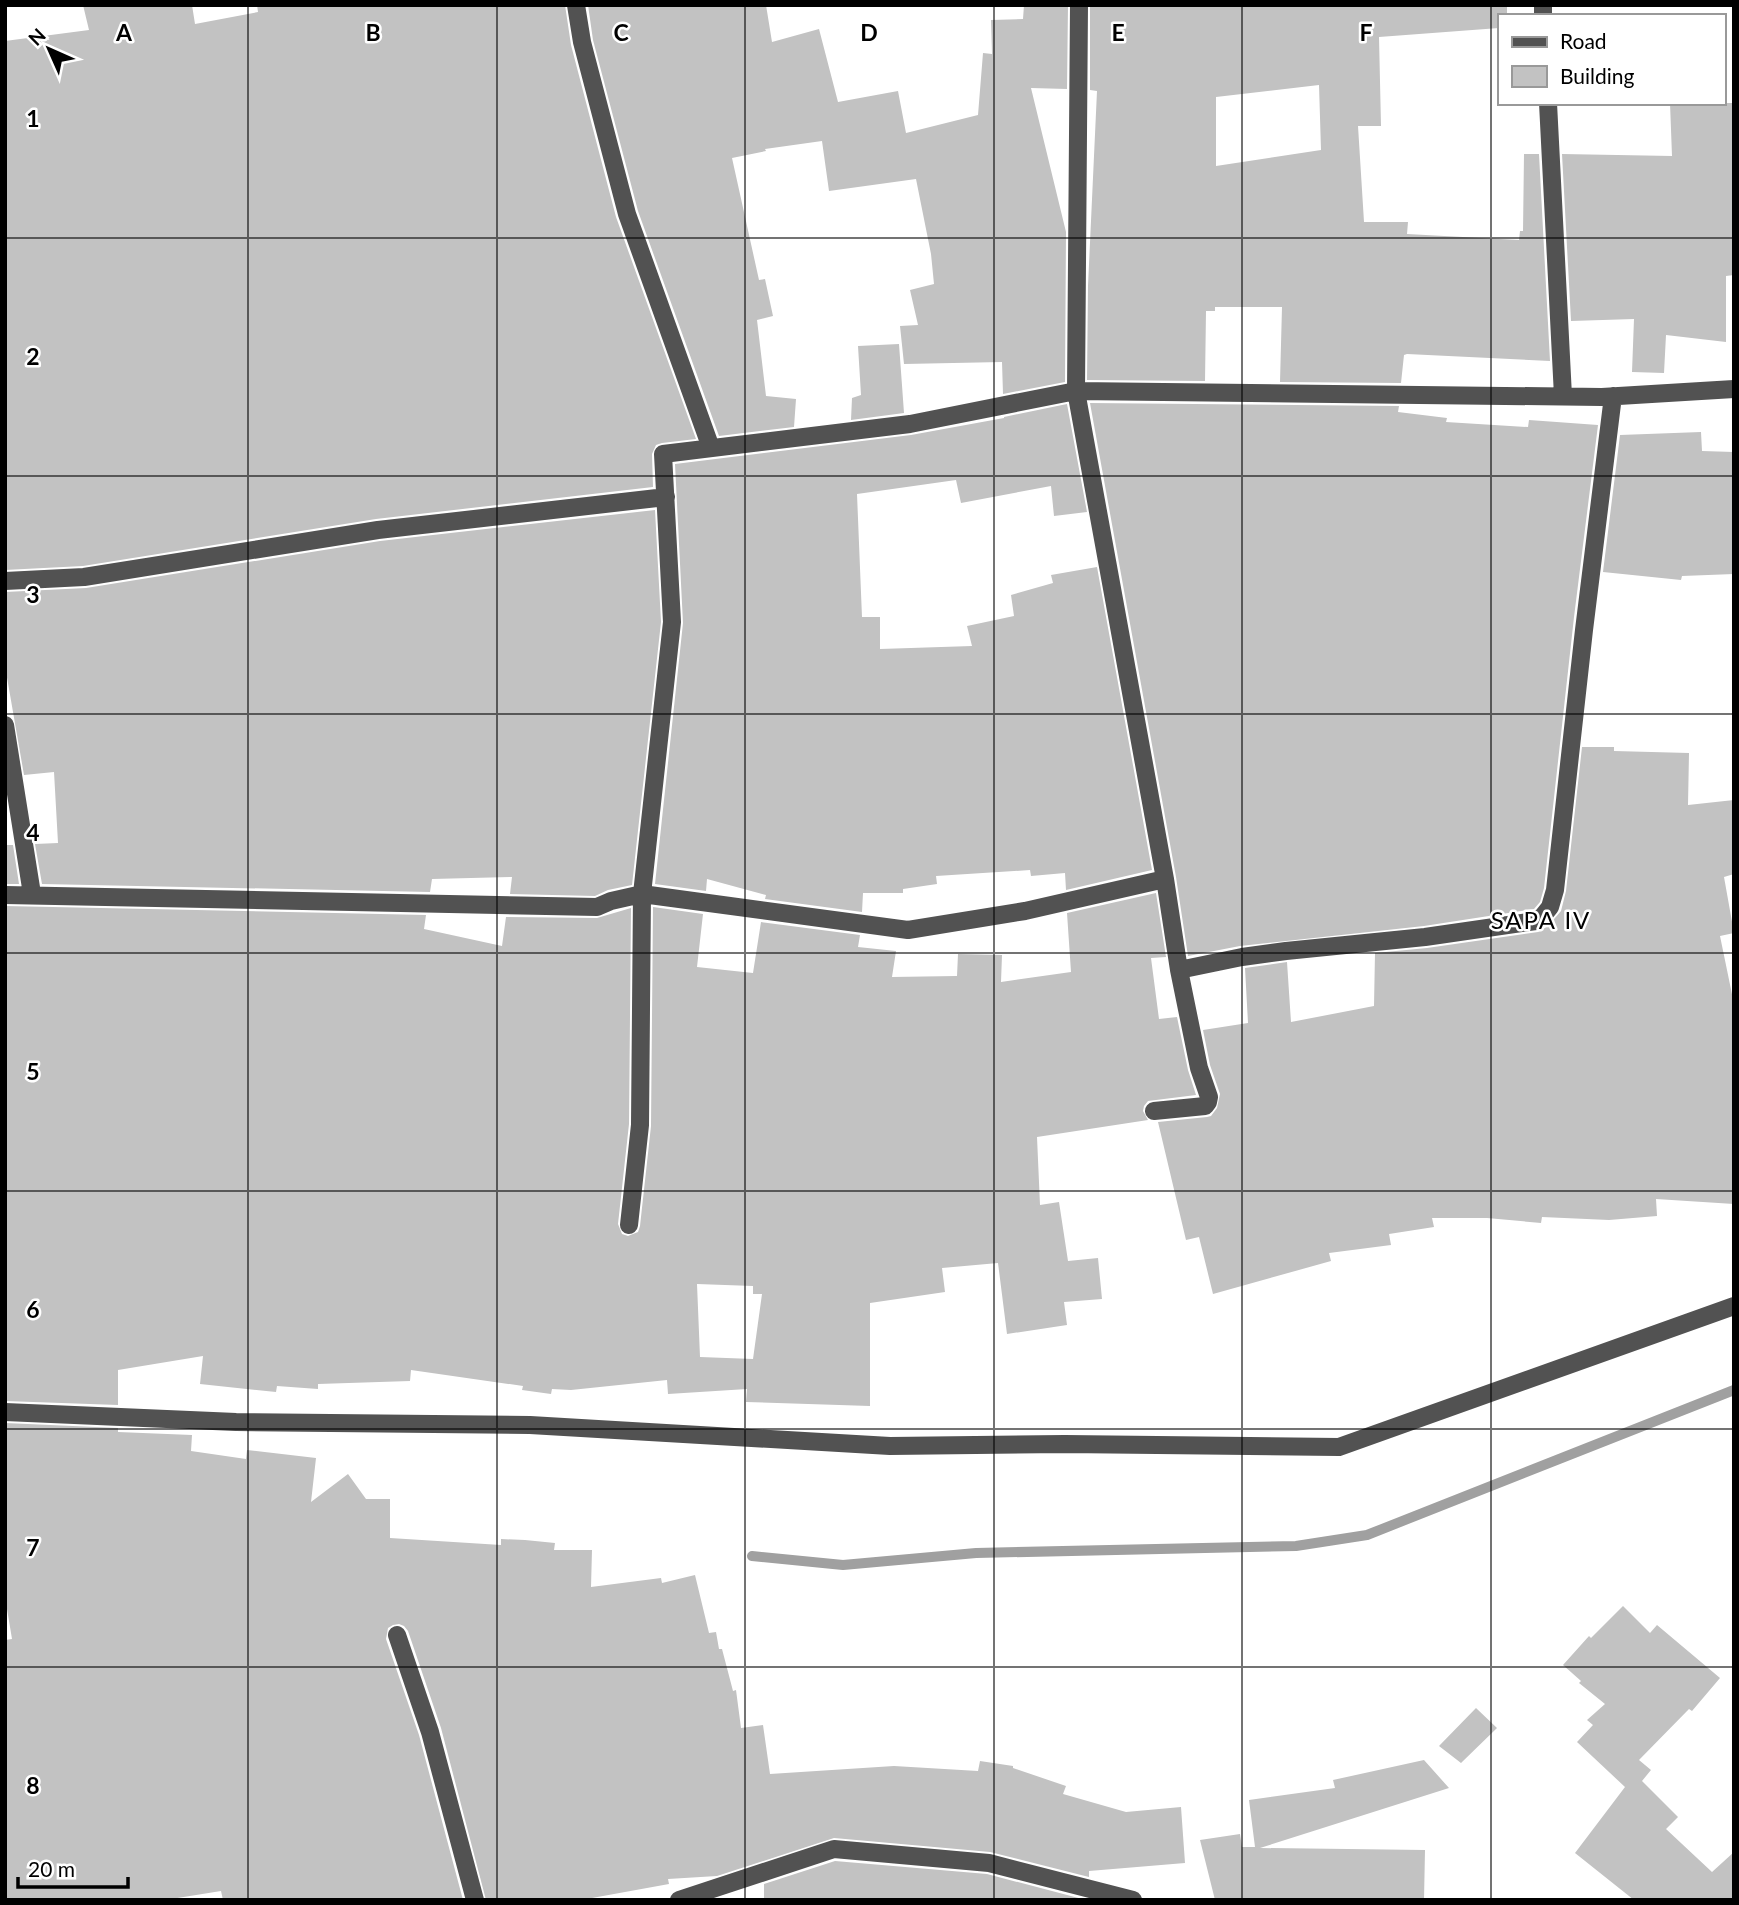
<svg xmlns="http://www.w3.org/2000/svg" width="1739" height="1905" viewBox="0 0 1739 1905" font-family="Lato,sans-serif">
<rect width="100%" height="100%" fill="#fff"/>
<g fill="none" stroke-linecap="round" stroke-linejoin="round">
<path stroke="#a0a0a0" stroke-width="10" d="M752,1556L843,1565L976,1553L1296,1546L1367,1535L1734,1390"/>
</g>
<path fill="#c2c2c2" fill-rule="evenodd" d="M83,5H192L195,24L258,12L257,5H565L571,45L616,217L696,439L662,443L656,445L652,454L653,487L376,519L83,566L5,570V41L89,30Z
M588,5H766L772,42L819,29L838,102L898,91L906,133L978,115L983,53L992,54L991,20L1023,19L1024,5H1068L1067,89L1031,88L1066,232L1065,382L1003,394L1002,362L904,364L900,326L918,325L910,290L934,284L931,254L916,179L829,191L822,141L765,149L766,151L732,158L759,280L765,279L773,316L757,320L766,396L796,399L794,427L719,436L638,211L593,40Z
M1090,5H1507V16H1499V28L1379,37L1381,126H1358L1364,222H1408L1407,234L1519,240L1520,231H1523L1524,154H1539L1550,361L1407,354L1404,355L1401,383L1280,382L1282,307H1215V311H1206L1205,381L1087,380L1088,286L1097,91L1090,90ZM1319,85L1321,150L1216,166V97Z
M1670,103H1734V275L1726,276V342L1666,335L1664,373L1632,372L1634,319L1571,321L1562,154L1672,156Z
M899,344L904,413L851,420L852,398L861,395L858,346Z
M1090,403L1399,406L1398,412L1447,418L1446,422L1528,427L1529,420L1598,425L1574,617L1544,888L1540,902L1534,909L1424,926L1240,946L1188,956L1176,877Z
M1067,404L1087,512L1054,516L1051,486L961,503L956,480L857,494L862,617H880V649L972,646L967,626L1014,616L1011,595L1053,583L1051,575L1097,567L1152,870L1066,890L1065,873L1031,876L1030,870L936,876L937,884L903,889V893H863L862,912L765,899L766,895L707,879L706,891L655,884L683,623L675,464L911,435L1004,418V417Z
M1701,432L1702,451L1734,452V574L1682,576L1681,580L1603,572L1620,435Z
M655,510L661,622L632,885L608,890L595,896L510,894L512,877L432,879L430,892L42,884L35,844L58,843L54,772L24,775L5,666V592L86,588L380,541Z
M1582,747H1614V751L1689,753L1688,805L1734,800V874L1724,877L1734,933L1720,936L1734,1004V1204L1656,1199L1657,1216L1609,1220L1542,1217L1541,1223L1487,1218H1432L1434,1227L1389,1234L1391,1245L1329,1253L1331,1261L1213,1294L1199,1237L1186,1240L1158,1122L1207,1117L1211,1116L1217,1108L1220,1094L1210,1065L1203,1030L1248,1023L1245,968L1287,962L1291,1022L1374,1006L1375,953L1427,948L1538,932L1548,926L1561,911L1566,891Z
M5,845H13L19,884H5Z
M1156,893L1166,957L1151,958L1159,1019L1177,1017L1188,1070L1196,1095L1148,1101L1144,1106L1143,1111L1148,1120L1037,1137L1040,1205L1059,1202L1068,1261L1098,1258L1102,1299L1064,1302L1067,1325L1007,1334L998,1263L942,1268L945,1292L870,1303V1406L746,1402L747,1389L668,1394L667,1380L571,1390L552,1389L551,1394L522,1390L523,1386L411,1370L410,1381L318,1384V1389L277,1386L276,1392L200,1384L203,1356L118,1370V1405L5,1401V906L426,915L424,929L502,946L506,917L597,918L631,908L629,1124L618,1224L622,1234L628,1236L638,1232L640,1226L651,1126L653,907L703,914L697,967L753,973L761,922L860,935L858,947L896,951L892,977L957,976L958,954L1002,955L1001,982L1071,972L1067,913ZM697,1284L753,1286V1294H762L753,1359L700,1357Z
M5,1423L118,1428V1432L192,1435L191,1451L246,1459L247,1450L316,1458L311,1502L348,1474L366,1499H390V1538L501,1545V1539L525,1540L555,1543L554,1550H592L591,1587L661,1578L662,1583L695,1575L709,1633L716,1632L719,1649H722L733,1691L736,1690L741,1728L763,1725L770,1774L894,1766L978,1771L980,1761L1013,1766V1768L1066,1786L1063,1794L1126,1812L1181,1807L1185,1863L1089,1871V1877L990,1852L834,1838L717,1876L668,1879L669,1884L581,1900H486L441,1728L408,1631L404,1626L399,1624L393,1625L388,1628L386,1639L419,1735L463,1900H223L221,1891L165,1900H5V1640L12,1639L5,1597Z
M1623,1606L1650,1633L1657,1625L1720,1678L1692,1711L1689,1709L1639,1760L1651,1770L1642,1781L1678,1817L1666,1829L1712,1872L1734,1852V1900H1634L1575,1853L1625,1787L1577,1742L1593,1725L1587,1720L1605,1704L1579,1683L1581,1681L1563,1665L1589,1636L1591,1638Z
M1476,1708L1497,1728L1461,1763L1439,1746Z
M1424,1760L1449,1788L1260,1848L1425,1850L1424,1900H1215L1200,1840L1240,1834L1242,1847H1255L1249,1800L1335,1788L1333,1780Z
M835,1861L987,1874L1086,1900H764V1884Z"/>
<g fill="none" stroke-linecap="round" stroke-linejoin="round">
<path stroke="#525252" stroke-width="18" d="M576,5L582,42L627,214L711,448
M1079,5L1076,391L1165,879L1179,970L1199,1068L1209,1097L1208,1102L1205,1106L1154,1111
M1543,5V16
M1548,103L1563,396
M5,581L84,577L378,530L666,497
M5,725L32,894
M5,895L597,907L611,901L642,894L908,930L1025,911L1165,879
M1179,970L1242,957L1286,951L1425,937L1536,921L1542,917L1550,907L1555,890L1584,630L1613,396
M629,1225L640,1125L642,894L672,622L663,454L910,424L1076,391L1602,397L1734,389
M5,1412L236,1422L530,1425L890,1446L1065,1444L1339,1447L1734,1306
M397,1635L430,1732L475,1900
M679,1900L834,1849L989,1863L1133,1900"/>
</g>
<path fill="none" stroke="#000" stroke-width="2" stroke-opacity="0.55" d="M248,5V1900M497,5V1900M745,5V1900M994,5V1900M1242,5V1900M1491,5V1900M5,238H1734M5,476H1734M5,714H1734M5,953H1734M5,1191H1734M5,1429H1734M5,1667H1734"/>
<g text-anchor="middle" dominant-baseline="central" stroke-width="5" stroke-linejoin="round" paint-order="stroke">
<g font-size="24" letter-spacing="2" fill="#000" stroke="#fff">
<text x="1541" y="919">SAPA IV</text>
</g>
</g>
<g font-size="23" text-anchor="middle" font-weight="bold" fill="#000" stroke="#fff" stroke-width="5" stroke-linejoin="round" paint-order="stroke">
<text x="124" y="41">A</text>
<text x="373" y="41">B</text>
<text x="621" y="41">C</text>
<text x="869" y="41">D</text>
<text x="1118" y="41">E</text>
<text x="1366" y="41">F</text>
<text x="33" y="127">1</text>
<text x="33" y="365">2</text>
<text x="33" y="603">3</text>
<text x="33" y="841">4</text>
<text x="33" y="1080">5</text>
<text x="33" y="1318">6</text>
<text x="33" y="1556">7</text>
<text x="33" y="1794">8</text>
</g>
<rect width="1739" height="1905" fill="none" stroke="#000000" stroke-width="14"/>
<rect x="1498" y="14" width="228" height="91" fill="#ffffff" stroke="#999999" stroke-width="2"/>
<rect x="1512" y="37" width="35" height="10" fill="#525252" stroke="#999999" stroke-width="2"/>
<text x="1560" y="49" font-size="21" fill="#000000">Road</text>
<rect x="1512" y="66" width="35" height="21" fill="#c2c2c2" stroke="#999999" stroke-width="2"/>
<text x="1560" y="84" font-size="21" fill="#000000">Building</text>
<g transform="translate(49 49) rotate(315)" stroke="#ffffff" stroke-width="5" paint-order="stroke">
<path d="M0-5L12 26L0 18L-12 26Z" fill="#000000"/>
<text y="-10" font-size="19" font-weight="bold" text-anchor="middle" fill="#000000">N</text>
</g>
<path d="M18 1877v10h110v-10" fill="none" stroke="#000000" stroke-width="3.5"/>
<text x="28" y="1877" font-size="21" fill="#000000" stroke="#ffffff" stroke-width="5" paint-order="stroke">20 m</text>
</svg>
